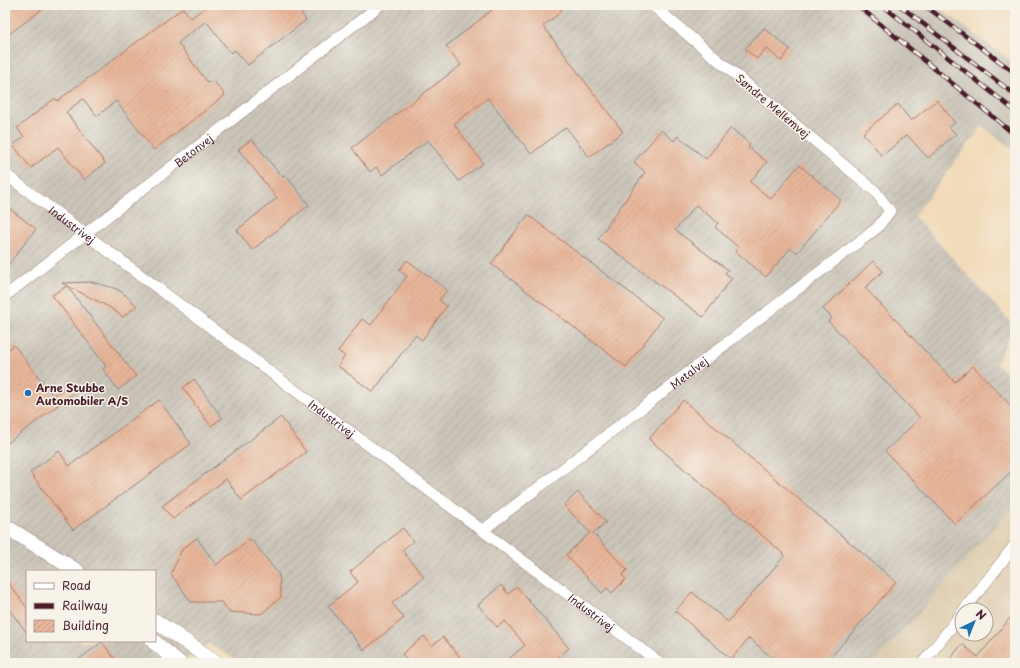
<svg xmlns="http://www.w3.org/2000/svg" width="1020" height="668" viewBox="0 0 1020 668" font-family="'Playpen Sans',sans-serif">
<defs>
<pattern id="industrial-furrows" width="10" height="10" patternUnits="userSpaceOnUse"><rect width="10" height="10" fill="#c9c3b8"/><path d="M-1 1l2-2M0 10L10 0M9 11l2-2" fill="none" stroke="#aea79e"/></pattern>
<pattern id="building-hatch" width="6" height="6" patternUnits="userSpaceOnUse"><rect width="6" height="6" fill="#e7b69a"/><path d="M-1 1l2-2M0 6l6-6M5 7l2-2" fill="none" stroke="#c89c85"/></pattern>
</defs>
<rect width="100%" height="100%" fill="#f7f3e8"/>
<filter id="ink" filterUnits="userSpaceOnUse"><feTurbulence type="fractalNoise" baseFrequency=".025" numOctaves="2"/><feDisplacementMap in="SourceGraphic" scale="8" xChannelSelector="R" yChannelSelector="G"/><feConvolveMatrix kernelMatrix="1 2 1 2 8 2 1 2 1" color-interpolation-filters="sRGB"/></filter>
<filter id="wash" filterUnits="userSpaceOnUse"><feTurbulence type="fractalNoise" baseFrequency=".012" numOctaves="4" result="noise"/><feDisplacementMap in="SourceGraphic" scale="16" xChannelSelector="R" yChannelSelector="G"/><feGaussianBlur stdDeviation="0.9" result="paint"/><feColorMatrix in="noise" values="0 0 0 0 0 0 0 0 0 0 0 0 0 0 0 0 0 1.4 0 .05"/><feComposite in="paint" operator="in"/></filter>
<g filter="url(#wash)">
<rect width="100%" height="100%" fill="#f2dbbb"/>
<path fill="#dfceb1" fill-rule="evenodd" d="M1015,504V663H874ZM962,610H986V634H962Z"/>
<path fill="url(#industrial-furrows)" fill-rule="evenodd" d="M5,5H840L982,126L914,216L1014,326L996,364L1015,379V504L874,663H243L208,644L182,663H5ZM27,571H155V641H27Z"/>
<path fill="#c9c3b8" d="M840,5H935L1015,64V151L982,126Z"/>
<g id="blocks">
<path fill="url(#building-hatch)" d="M5,5H48L5,37Z
M208,5H295L306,20L248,65L235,50L231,53L206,21L178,43L208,83L213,80L225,95L154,150L116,101L97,116L83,99L66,112L105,163L84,180L58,147L31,168L13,145L24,137L17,128L55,98L57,101L183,8L191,18Z
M488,5H528L531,9L537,5H557L562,11L543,26L623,132L589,157L566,127L531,154L488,98L454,124L483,163L459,181L428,140L382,175L376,167L370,172L352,148L461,65L446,46L492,10Z
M764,28L790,49L781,61L766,48L757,59L745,49Z
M937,100L955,123L949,127L956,134L928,158L907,135L882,156L863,133L898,104L911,121Z
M731,128L750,144L748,147L767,162L750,182L771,199L799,165L841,200L797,253L791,248L766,277L735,251L738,247L715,227L718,223L696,205L675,230L728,270L725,273L732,278L703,317L598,239L645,172L634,162L661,130L674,141L678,136L706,159Z
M252,139L281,176L287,177L309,205L252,250L237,230L277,198L238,149Z
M5,205L36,229L5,269Z
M528,215L663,318L626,367L491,264Z
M407,260L447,290L439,300L447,306L422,340L415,335L373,392L338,366L345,356L338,351L362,319L371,325L407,276L399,270Z
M873,261L883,271L865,288L955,382L973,366L1015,410V468L955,524L885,451L920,418L828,321L832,318L823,309Z
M92,282L114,288L122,292L137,306L123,317L109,307L62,283Z
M67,286L136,376L118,390L103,369L106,366L52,295Z
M14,345L53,396L72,382L78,390L5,445V352Z
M194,379L222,418L211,426L183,388Z
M159,400L191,444L73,530L30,472L59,451L69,466Z
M683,400L896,582L826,663H778L749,638L731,659L675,611L692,592L728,622L785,555L649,439Z
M281,417L306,452L241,500L226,479L173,519L162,506Z
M578,492L606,522L593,533L627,570L622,575L626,579L612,593L607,588L602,593L566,555L590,533L564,505Z
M403,528L413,541L402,550L424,577L392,603L404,618L364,650L328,606L358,582L350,572Z
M197,538L216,565L251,539L279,575L281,597L261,614L229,612L222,602H191L171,574L182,549Z
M5,578L27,608V633L5,604Z
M501,585L508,594L517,587L569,648L552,663H504L525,645L505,621L497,627L478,605Z
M1015,612V663H947L962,644L978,657Z
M424,636L432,646L443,637L465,663H409L402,654Z
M102,642L118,663H74Z"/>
</g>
</g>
<g filter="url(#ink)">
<use href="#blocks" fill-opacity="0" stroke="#9e7d73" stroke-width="1"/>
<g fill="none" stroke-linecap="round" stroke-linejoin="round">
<defs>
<g id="minor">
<path id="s1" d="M5,174L660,663"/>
<path id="s2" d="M5,296L380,5"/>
<path id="s3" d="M483,530L877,228L890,211L875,191L652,5"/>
<path d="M964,610L1015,545"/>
<path d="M923,663L962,613"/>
</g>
<path id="secondary" d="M5,526L77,571
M155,621L217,663
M153,641L179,663"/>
</defs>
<use href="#minor" stroke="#9e7d73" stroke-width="12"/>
<use href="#secondary" stroke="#9e7d73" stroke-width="16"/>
<use href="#minor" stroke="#fff" stroke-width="11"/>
<use href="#secondary" stroke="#fff" stroke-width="15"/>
<defs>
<path id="rail" d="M857,5L1015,135
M882,5L1015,111
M899,5L1015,95
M924,5L1015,73"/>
</defs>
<use href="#rail" stroke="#4a1f2b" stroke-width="4.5"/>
<use href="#rail" stroke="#f7f3e8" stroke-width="3" stroke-dasharray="9" stroke-linecap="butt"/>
</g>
</g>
<circle fill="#1f6fb2" stroke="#f7f3e8" stroke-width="1.5" cx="28" cy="393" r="4"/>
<g text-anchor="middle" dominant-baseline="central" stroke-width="3" stroke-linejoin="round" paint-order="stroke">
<g font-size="11" fill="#4a1f2b" stroke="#f7f3e8">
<text transform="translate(773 106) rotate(40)">Søndre Mellemvej</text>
<text stroke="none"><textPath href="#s2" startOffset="238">Betonvej</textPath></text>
<text stroke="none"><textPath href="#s1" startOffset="84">Industrivej</textPath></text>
<text stroke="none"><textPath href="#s3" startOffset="259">Metalvej</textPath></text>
<text stroke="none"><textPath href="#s1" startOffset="408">Industrivej</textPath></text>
<text stroke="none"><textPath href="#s1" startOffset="732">Industrivej</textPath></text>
</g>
<g font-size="11" font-weight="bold" fill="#4a1f2b" stroke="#f7f3e8" text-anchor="start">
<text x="36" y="387">Arne Stubbe<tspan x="36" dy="13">Automobiler A/S</tspan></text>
</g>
</g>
<rect width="1020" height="668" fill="none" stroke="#f7f3e8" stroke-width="20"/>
<rect x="26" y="570" width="130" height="72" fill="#f7f3e8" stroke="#b29e9c"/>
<rect x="34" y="583" width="20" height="6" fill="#ffffff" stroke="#b29e9c"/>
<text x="62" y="590" font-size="12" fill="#4a1f2b">Road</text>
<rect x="34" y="603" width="20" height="6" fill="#4a1f2b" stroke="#b29e9c"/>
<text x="62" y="610" font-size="12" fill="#4a1f2b">Railway</text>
<rect x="34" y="620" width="20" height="12" fill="url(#building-hatch)" stroke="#b29e9c"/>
<text x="62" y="630" font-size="12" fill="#4a1f2b">Building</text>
<g transform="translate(974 622) rotate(43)"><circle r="19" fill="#f7f3e8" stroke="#b29e9c"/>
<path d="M0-3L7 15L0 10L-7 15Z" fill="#1f6fb2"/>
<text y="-6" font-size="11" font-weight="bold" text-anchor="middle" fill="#4a1f2b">N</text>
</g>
</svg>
